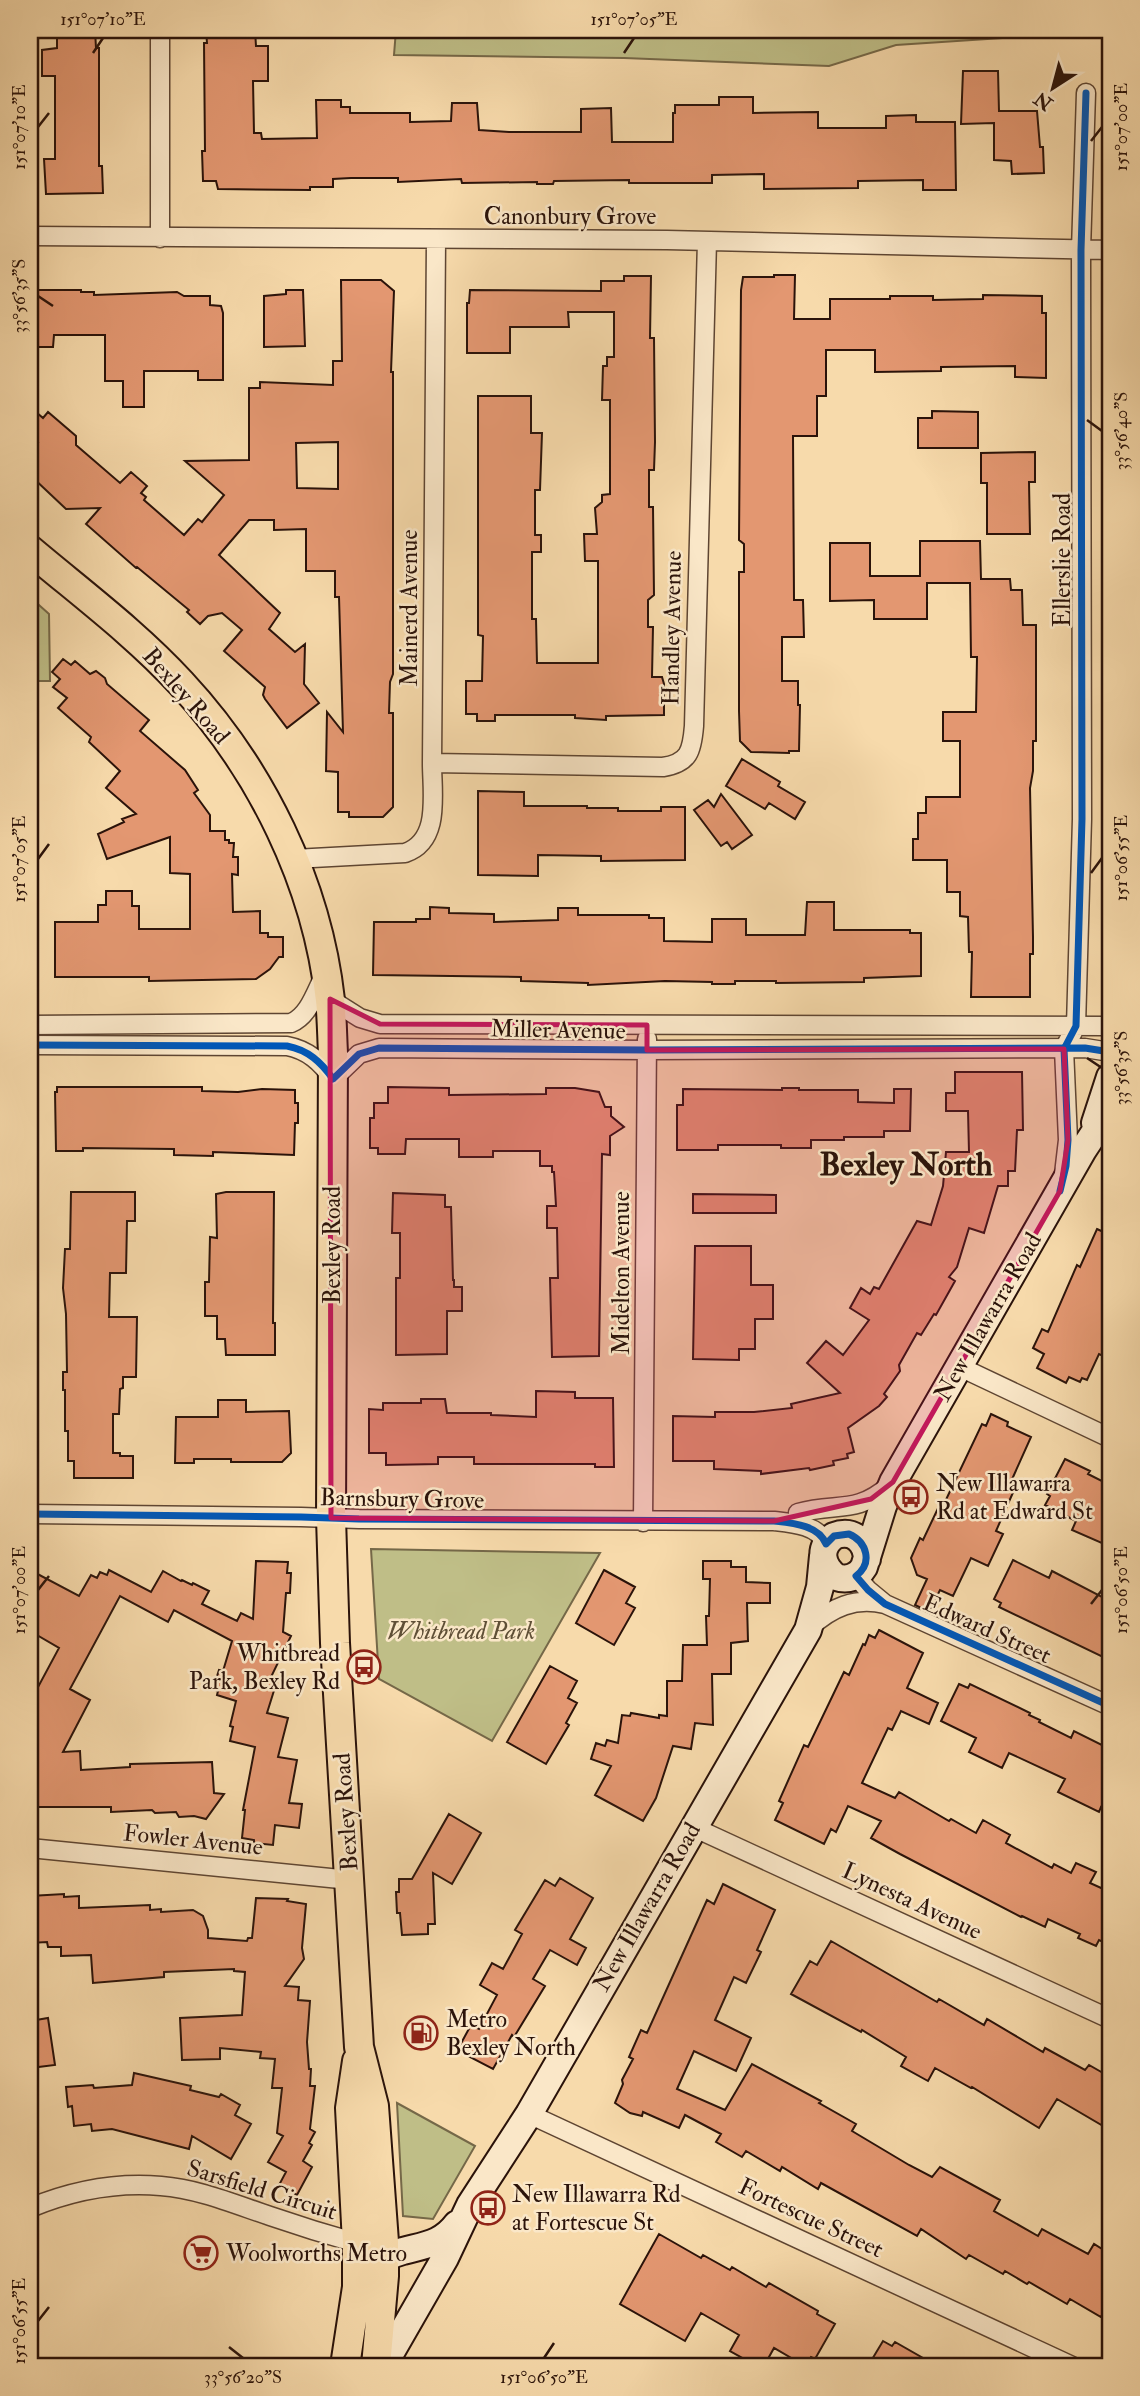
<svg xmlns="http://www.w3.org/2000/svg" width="1140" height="2396" viewBox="0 0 1140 2396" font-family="'IM FELL Double Pica',serif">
<rect width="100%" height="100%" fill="#f7daab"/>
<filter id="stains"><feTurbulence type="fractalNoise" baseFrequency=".00286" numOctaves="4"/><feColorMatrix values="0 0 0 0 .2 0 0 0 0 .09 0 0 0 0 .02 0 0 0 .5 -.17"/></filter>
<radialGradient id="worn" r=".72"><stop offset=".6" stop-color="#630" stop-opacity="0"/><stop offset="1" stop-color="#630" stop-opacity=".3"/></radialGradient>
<path fill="#bfbe87" stroke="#756848" stroke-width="2" d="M396,30H1110V31L896,45L829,66L624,58L394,55Z
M30,597L49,614L50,681H30Z
M371,1549L600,1553L492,1741L379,1679Z
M397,2103L475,2146L433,2219L403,2216Z"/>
<path fill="#e39771" stroke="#2b130a" stroke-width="2" fill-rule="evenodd" d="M57,30H95L96,48H99V166H102L103,193L46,194L44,159H55V76H42V50L57,48Z
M206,30H255L256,46H268V81H253L254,133H261L262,139L317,138L316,100H341V107H350V113H410V122L451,121L452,103H477L479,130L509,132H581V109L611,108L612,142H673V113H675V105H719V97H753V113L818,112V128H886V116L916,115V122H955L956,190H923V180L858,181V188L764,189V174L712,175V183H629V180L554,181L553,184H537V182L462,183L461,179L398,182V178H351L333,179V187H310V190L218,189L216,181H203L202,151H205L204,43H207Z
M963,71H998L999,111H1037L1040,147H1043L1044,173L1012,174L1011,161L994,160V123L961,124Z
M774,275H795L794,319H830V299H890V296H933V300L983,299V295L1042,296V313H1046V378L1015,377V366L941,367V371L875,372V350H826V396H817V436H793L794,600H803L804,637H782V681H798V705H800L799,751H789V753L751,752L740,741L739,711V572H744V544L739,540L741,290L743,277H774Z
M624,276H651L650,338H654L655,442L654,470H649V507H653L654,595L648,600V627H653L652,677H662L664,684V715L606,716V720L575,718V715H495V721H477V714H466V681H482L483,636L478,635V396H531V433H542L540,490H535V535H541V552H532V619H536L537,663H598V561H585L584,534H597L595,508L602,502V495L610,494V400H602L603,366H607V357H614V312H568L569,327H510V353H467V303H469L470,290L601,291V281H624Z
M341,280H381L394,291L391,372H393V674L390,682L389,713H393V807L383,817H349V812H338V772L326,771L327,712L343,732L339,597H335V571H306V529L274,530V520H249L219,555L280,613L269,629L295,652L305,644L304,684L319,703L287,728L265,699L263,695L265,687L224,651L242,630L222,613L208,616L200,624L187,612L189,610L137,567L136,568L86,524L100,508L66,509L30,475V453L38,443L30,437V407L43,418L48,412L76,436V445L120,483L131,472L147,486L141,493L146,497L144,500L184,535L198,519L202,522L224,495L185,461L249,460V388H260V382L333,385V361H342ZM338,442V489L297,488L296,443Z
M36,290H81V292H94V295L177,292L184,296H210V305L221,306L223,313V380H198V371H144V407H123V381H105V335H54L53,347H30V294H35Z
M286,290H303L305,346L264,347V296L286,294Z
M932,411L978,412V448H918V418H932Z
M1035,452V482H1029L1030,534H987V483H981V453Z
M920,541H980L981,579H1010L1011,590H1022L1023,625H1036V741H1033V771L1030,788L1033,937V954H1030V997H971L972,952H969L968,917L960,916V892H947V860H913V839H918V813H926V797H960V741H943V712H976L977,657H971L970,583H927V619H874V600L830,601V543H870V576H920Z
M63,659L71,665L75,661L90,674L96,671L105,678L107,684L149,720L140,731L185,770L198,790L194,793L210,815V831H225V840H229V843H234L233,857H238V875L232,874L233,912L260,911V933H268V937H283V957H279L270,969L256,979L149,981V977H55V922H98V905H106V891H132V906H139V929H190V874L170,873V837L107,859L98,834L124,822L122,819L136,814L106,788L120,771L89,742L91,737L58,708L67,698L53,687L60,679L52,672Z
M742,759L780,782L778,786L805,802L795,819L769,803L765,809L726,786Z
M478,791L524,792V806H587V808H618V811H661V807H685V860L601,861V856L538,855V876L478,875Z
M721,794L752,835L732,849L727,842L721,846L694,810L708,800L714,807Z
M807,902H834V930H910V933H921V976L864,978V982L776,983V981H735V984H712V982L665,981L588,985V983L521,981V977L373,975L374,922H416V919H430V907L449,908V913L494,914V922L558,920V908H578V915H649V918H664V941L712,942V919H746V935H805Z
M955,1072H1022L1023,1130H1017L1015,1171H1008V1186H998L984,1233L969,1228L957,1267L949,1277L955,1281L936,1315L934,1314L921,1335L917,1333L899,1365L900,1371L884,1394L887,1397L879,1406L848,1428L854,1452L847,1454L848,1458L833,1461L834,1465L810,1470L809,1468L761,1474V1471L714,1469V1461H673V1416L715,1417V1412H754L792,1408L791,1404L840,1393L807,1363L826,1341L843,1355L869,1320L850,1308L861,1288L870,1294L874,1287L879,1289L917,1221L931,1225L943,1186L946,1152H969L968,1111H946V1093H955Z
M57,1087H202V1091L238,1092L262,1089L295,1090V1103H298V1123H295L294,1155L213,1152V1156L174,1155V1149L83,1148V1151H56L55,1092H57Z
M388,1087L449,1088V1095L546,1094V1088H575L599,1092L605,1107H611V1116L624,1127L610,1136V1155L602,1154L599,1356L552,1357L550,1278H558L557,1228H547V1206H556L554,1172H552V1166H540V1151H493V1157H459V1139H406L405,1154H378V1148H370V1118H374V1103H388Z
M782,1088H799V1090H858V1102L894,1103V1089H911L910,1131H884V1137H844V1140H811V1148H781V1145H718V1150H677V1105H683V1089L782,1090Z
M71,1192H135V1221H127L126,1273H110L109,1317H137L136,1377H123V1388L120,1389L119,1414H113V1453H120V1456H133V1478H74V1461H68V1431H65V1390H63V1372H67L66,1314L63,1288L65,1249H70Z
M226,1192H274L273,1323H275V1355H226L225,1339H217V1316H205V1282H209L210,1237L217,1238L216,1194Z
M393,1193L445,1195V1207H451L453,1280H454V1287H462V1311H447V1354L396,1355V1278H400V1233H392Z
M693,1194L776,1195V1213H693Z
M1097,1229L1110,1235V1359L1099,1354L1087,1380L1082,1378L1080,1382L1069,1377L1066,1383L1037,1368L1044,1354L1033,1348L1042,1329L1048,1332L1077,1265L1080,1267Z
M695,1246H751V1285H773V1319H755V1349H739V1360L693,1359Z
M536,1391L575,1392V1398H613L614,1467H595V1464H474V1457H438V1464L386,1465V1453H369V1409L383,1410V1403H421V1399H445L447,1413H491V1415L536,1417Z
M218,1400H246V1412L289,1411L291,1453L282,1462H231V1459H194V1463H175L176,1417H218Z
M991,1414L1008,1422L1007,1426L1031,1437L1009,1486L1015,1488L996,1531L1003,1534L988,1566L971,1558L953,1596L940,1590L929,1612L915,1605L927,1579L917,1575L911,1558L920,1538L923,1540L940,1504L943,1506L982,1424L986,1426Z
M1065,1459L1090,1471L1088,1474L1110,1485V1541L1106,1539L1104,1544L1072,1530L1076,1521L1045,1505L1050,1496L1047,1494Z
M1013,1560L1049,1578L1052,1571L1110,1601V1643L1103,1657L999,1607L1001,1603L994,1599Z
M256,1561L288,1562L287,1573H291L290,1593H286L283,1632L291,1636L270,1679L277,1681L267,1713L288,1718L278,1757L297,1760L289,1803L302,1804L299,1828L275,1825L273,1845L254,1843V1840L242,1838L245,1810H243L255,1747L230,1741L233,1727L230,1726L236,1701L217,1695L218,1691L213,1689L219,1670L223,1671L232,1641L174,1610L168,1622L120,1596L70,1689L90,1700L63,1752L80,1751L81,1770L130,1767V1764L212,1762L214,1793L224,1794L206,1819L194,1816L179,1817L176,1812L155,1813L152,1810L111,1812V1807H30V1702L59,1648L30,1631V1570L79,1596L91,1575L97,1578L100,1572L107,1575L109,1570L151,1592L163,1571L181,1581L182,1580L192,1585L193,1583L209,1591L202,1604L237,1621L241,1613L253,1619Z
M703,1561H731V1567H746V1582L770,1583V1603H747L748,1641L731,1643V1674H712L713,1725L695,1723L691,1749L673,1746L656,1798L643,1821L595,1795L611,1766L591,1759L596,1743L605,1746L607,1740L618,1743L622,1715L630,1716L631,1713L659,1718V1715L667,1716V1681H682L683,1645H707L706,1616H709L710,1579H703Z
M604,1570L635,1587L626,1603L635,1608L614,1645L576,1623Z
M879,1630L923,1653L907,1688L938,1703L929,1724L901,1711L892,1730L888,1728L862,1783L895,1798L899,1792L949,1821L951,1819L976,1833L983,1820L1010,1835L1006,1843L1052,1868L1054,1864L1071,1873L1076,1863L1096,1872L1090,1883L1110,1892V1945L1099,1940L1096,1946L1078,1938L1080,1934L1048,1919L1045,1927L1022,1916L1021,1917L900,1854L871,1838L881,1821L848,1806L836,1832L831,1829L824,1844L775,1820L783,1803L779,1801L804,1745L808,1747L844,1672L849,1675L863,1644L865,1645L869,1635L875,1638Z
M550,1666L577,1681L568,1698L577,1703L566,1723L569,1725L546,1764L507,1742Z
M959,1684L968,1688L970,1684L1030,1713L1029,1715L1040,1720L1039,1722L1071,1738L1074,1731L1108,1748L1107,1751L1110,1753V1812L1101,1807L1099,1812L1058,1792L1065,1779L1009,1753L1002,1768L969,1752L976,1738L941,1721Z
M449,1814L481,1833L452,1884L433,1873L435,1924H428V1934L402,1935L400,1913H397L396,1892H399V1879H412Z
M560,1878L593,1898L570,1939L586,1948L577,1965L550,1950L533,1979L545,1986L514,2037L512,2035L493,2069L466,2055L468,2052L459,2047L471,2025L479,2029L497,1995L480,1985L492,1963L503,1969L522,1934L515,1930L545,1880L555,1886Z
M723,1884L775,1910L757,1950L761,1952L746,1983L734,1977L715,2020L751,2038L736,2071L694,2051L677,2089L725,2110L752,2064L821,2101L819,2103L856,2124L852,2131L909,2165L932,2177L940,2167L1000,2200L994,2211L1038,2236L1042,2229L1088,2254L1094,2244L1110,2254V2319L1102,2315L1101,2317L1070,2299L1067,2304L1029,2282L1027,2284L1005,2271L1003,2274L969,2255L966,2259L921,2229L917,2236L821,2183L818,2189L782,2167L780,2171L746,2151L742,2157L716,2142L721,2134L685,2115L679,2128L643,2112L642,2116L630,2113L615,2103L623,2084L622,2080L633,2059L629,2057L641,2030L647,2033L707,1900L714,1904Z
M64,1894V1897L79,1896V1908L150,1905V1910L161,1909V1912L193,1910L203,1916L208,1930V1938L247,1941L248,1938H252L256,1898L288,1899L287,1901L306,1904L302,1948L304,1959L285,1986L299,1987L298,2000L310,2001L307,2042L309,2069H311L310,2086H315L310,2129L315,2132L309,2143L312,2145L303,2161L312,2167L297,2195L279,2185L286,2172L268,2162L283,2136L277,2133L282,2088H272L275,2059L260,2058L261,2052L220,2048V2059L182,2060L180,2018L242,2015L245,1972L234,1971V1969L164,1972V1977L93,1983L91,1955L61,1956V1947H48L47,1942L30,1943V1896Z
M831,1941L937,2002L939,1999L984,2025L987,2019L1043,2052L1045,2048L1085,2070L1089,2065L1110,2077V2130L1057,2099L1039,2128L972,2087L971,2088L935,2068L928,2081L901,2066L906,2057L862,2030L861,2032L791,1994L810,1961L817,1965Z
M48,2018L55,2065L30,2068V2021Z
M134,2073L191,2086L190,2090L219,2097L221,2094L240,2105L235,2115L251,2124L231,2159L192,2136L189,2149L112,2129L92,2131L91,2124L74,2126L72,2106L68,2107L66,2087L93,2085L94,2088L132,2085Z
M659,2234L701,2258L703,2255L730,2270L732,2267L766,2287L769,2283L818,2311L817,2314L835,2324L815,2359L811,2357L805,2366L774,2348L764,2366H757L730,2351L739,2335L701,2313L685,2341L620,2304Z
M883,2341L892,2346L895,2342L937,2366H868Z"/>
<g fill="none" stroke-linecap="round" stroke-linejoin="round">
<defs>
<path id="minor" d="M160,30V238
M30,236L667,240L1110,250
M432,763L663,767C689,763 692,751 694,726L707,241
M294,859L405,853C441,841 432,794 432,763L436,240
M330,999L360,1018L380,1024L1110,1026
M30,1025L291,1023C309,1016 316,991 325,974
M30,1045L287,1046C308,1050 321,1062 333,1079L359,1054L379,1048L647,1050L1085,1048L1110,1052
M1064,1174L1068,1140L1064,1049L1076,1026L1082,819L1081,250L1086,93
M960,1367L1110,1438
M798,1513C837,1502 855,1515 889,1486
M30,1514L301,1517L359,1519L774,1521C792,1523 819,1525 826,1544
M643,1522L647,1039
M856,1576L868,1590L885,1604L1110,1706
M809,1628C832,1607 855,1597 885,1604
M693,1827L1110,2019
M30,1848L350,1880
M529,2114L1072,2366
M30,2208C71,2191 116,2182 161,2186C199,2189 234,2204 270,2216C299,2226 328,2235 357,2243"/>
<path id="secondary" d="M1095,1123L1110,1077
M867,1559C866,1540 852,1529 834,1536C818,1548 821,1565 836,1577C848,1581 858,1577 864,1567L883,1506L893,1482L1083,1150L1110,1109
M369,2270C380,2261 390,2254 403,2251C425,2245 442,2244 457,2224
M383,2366L445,2258L470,2205L529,2114L808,1630L820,1587L823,1556"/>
<path id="primary" d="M30,550C81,593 136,634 181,683C261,769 317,883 330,1000C332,1017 332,1035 333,1053L331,1518L335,1643L359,2047L374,2106L384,2242V2276L376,2366
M345,2366L357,2287V2243L350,2108L357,2061"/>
</defs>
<use href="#minor" stroke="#5e4532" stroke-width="21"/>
<use href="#secondary" stroke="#2b130a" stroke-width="30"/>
<use href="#primary" stroke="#2b130a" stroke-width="32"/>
<use href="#minor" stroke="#fae7c8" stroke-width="18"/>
<use href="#secondary" stroke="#fae7c8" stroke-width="26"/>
<use href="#primary" stroke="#f7daab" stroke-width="28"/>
<defs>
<path id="cycleway" d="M30,1045L287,1046C308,1050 321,1062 333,1079L359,1054L379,1048L647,1050L1085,1048L1110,1052
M1060,1191L1066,1166L1068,1140L1064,1049L1076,1026L1082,819L1081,250L1086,93
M30,1514L301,1517L359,1519L774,1521C792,1523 819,1525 826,1544L834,1536L849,1534C867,1542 873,1563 856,1576L868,1590L885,1604L1110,1706"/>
</defs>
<use href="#cycleway" stroke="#fae7c8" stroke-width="11"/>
<use href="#cycleway" stroke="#0057b8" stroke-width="7"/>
</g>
<path fill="#c2185b" fill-opacity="0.2" stroke="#c2185b" stroke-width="5" stroke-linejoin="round" d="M330,999L380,1024L647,1025V1050L1064,1049L1068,1140L1060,1191L893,1482L871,1499L774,1521L331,1518Z"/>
<path fill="none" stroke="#2b130a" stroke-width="2.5" d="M93,53L103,38M624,53L634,38M38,127L49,113M1091,141L1102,127M38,296L53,306M1087,420L1102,431M38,859L49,844M1091,873L1102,858M1087,1058L1102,1068M38,1590L49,1576M1091,1604L1102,1590M38,2321L49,2307M229,2347L243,2358M544,2358L554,2343"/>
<defs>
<symbol id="bus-ring" viewBox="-11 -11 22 22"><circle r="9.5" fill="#fae7c8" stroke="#8f2418" stroke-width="1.5"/><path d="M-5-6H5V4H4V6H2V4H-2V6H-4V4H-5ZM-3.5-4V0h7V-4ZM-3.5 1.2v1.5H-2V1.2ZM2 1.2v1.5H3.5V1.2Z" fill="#8f2418"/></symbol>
<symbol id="fuel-ring" viewBox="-11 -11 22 22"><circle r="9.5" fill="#fae7c8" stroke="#8f2418" stroke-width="1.5"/><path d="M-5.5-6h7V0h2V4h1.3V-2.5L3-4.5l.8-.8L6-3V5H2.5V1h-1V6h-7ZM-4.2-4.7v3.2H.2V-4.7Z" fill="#8f2418"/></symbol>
<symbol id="supermarket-ring" viewBox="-11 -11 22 22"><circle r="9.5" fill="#fae7c8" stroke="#8f2418" stroke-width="1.5"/><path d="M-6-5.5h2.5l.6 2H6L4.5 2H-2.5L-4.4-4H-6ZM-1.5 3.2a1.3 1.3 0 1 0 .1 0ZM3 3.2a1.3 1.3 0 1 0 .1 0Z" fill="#8f2418"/></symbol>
</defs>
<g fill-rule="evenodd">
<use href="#bus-ring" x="892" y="1478" width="38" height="38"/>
<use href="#bus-ring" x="345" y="1648" width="38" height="38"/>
<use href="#fuel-ring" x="402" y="2014" width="38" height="38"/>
<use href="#bus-ring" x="469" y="2189" width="38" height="38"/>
<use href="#supermarket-ring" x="182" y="2234" width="38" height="38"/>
</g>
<g text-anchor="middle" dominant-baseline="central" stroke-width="5" stroke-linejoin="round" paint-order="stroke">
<g font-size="24" fill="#2b130a" stroke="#fae7c8">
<text x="570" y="216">Canonbury Grove</text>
<text transform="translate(1062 560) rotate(-90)">Ellerslie Road</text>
<text transform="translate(409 608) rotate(-90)">Mainerd Avenue</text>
<text transform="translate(672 628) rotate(-89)">Handley Avenue</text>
<text transform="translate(186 696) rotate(49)">Bexley Road</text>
<text transform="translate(558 1030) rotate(1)">Miller Avenue</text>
<text transform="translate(332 1245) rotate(-90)">Bexley Road</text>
<text transform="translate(621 1273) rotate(-90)">Midelton Avenue</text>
<text transform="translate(988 1317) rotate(-60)">New Illawarra Road</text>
<text transform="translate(402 1499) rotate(1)">Barnsbury Grove</text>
<text transform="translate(987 1629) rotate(24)">Edward Street</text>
<text transform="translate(346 1812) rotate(-94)">Bexley Road</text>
<text transform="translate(193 1840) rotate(6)">Fowler Avenue</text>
<text transform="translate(912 1901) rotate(25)">Lynesta Avenue</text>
<text transform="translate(647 1907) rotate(-60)">New Illawarra Road</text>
<text transform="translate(262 2190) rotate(17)">Sarsfield Circuit</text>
<text transform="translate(811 2218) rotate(25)">Fortescue Street</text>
</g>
<g font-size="24" fill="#2b130a" stroke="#fae7c8" text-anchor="start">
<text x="936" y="1483">New Illawarra<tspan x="936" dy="28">Rd at Edward St</tspan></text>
<text x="340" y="1653" text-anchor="end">Whitbread<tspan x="340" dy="28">Park, Bexley Rd</tspan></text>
<text x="446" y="2019">Metro<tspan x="446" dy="28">Bexley North</tspan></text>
<text x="512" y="2194">New Illawarra Rd<tspan x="512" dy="28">at Fortescue St</tspan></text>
<text x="226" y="2253">Woolworths Metro</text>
</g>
<g font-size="24" font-style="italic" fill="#5f4f36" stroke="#fae7c8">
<text x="461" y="1631">Whitbread Park</text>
</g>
<g font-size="32" font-weight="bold" fill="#2b130a" stroke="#fae7c8">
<text x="906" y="1165">Bexley North</text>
</g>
</g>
<rect width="1140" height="2396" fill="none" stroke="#f7daab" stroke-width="77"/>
<g transform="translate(1053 88) rotate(216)" stroke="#fae7c8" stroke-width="5" paint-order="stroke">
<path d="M0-5L12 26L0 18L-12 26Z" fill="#2b130a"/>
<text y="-10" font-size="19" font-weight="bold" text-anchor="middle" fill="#2b130a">N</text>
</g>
<rect x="38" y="38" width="1064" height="2320" fill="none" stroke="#2b130a" stroke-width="2.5"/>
<g font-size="18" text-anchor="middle" fill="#2b130a">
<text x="103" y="25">151°07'10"E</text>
<text x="634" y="25">151°07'05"E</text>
<text transform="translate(1121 127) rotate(-90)" y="6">151°07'00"E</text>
<text transform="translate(19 127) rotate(-90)" y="6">151°07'10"E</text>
<text transform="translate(19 296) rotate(-90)" y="6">33°56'35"S</text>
<text transform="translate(1121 431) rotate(-90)" y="6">33°56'40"S</text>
<text transform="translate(1121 858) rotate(-90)" y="6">151°06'55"E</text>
<text transform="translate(19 859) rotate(-90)" y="6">151°07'05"E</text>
<text transform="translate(1121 1068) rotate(-90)" y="6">33°56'35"S</text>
<text transform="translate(1121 1590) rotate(-90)" y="6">151°06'50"E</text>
<text transform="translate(19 1590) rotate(-90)" y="6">151°07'00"E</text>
<text transform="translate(19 2321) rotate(-90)" y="6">151°06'55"E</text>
<text x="243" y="2383">33°56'20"S</text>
<text x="544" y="2383">151°06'50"E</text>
</g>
<rect width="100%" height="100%" filter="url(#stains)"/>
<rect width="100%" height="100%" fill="url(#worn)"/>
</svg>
